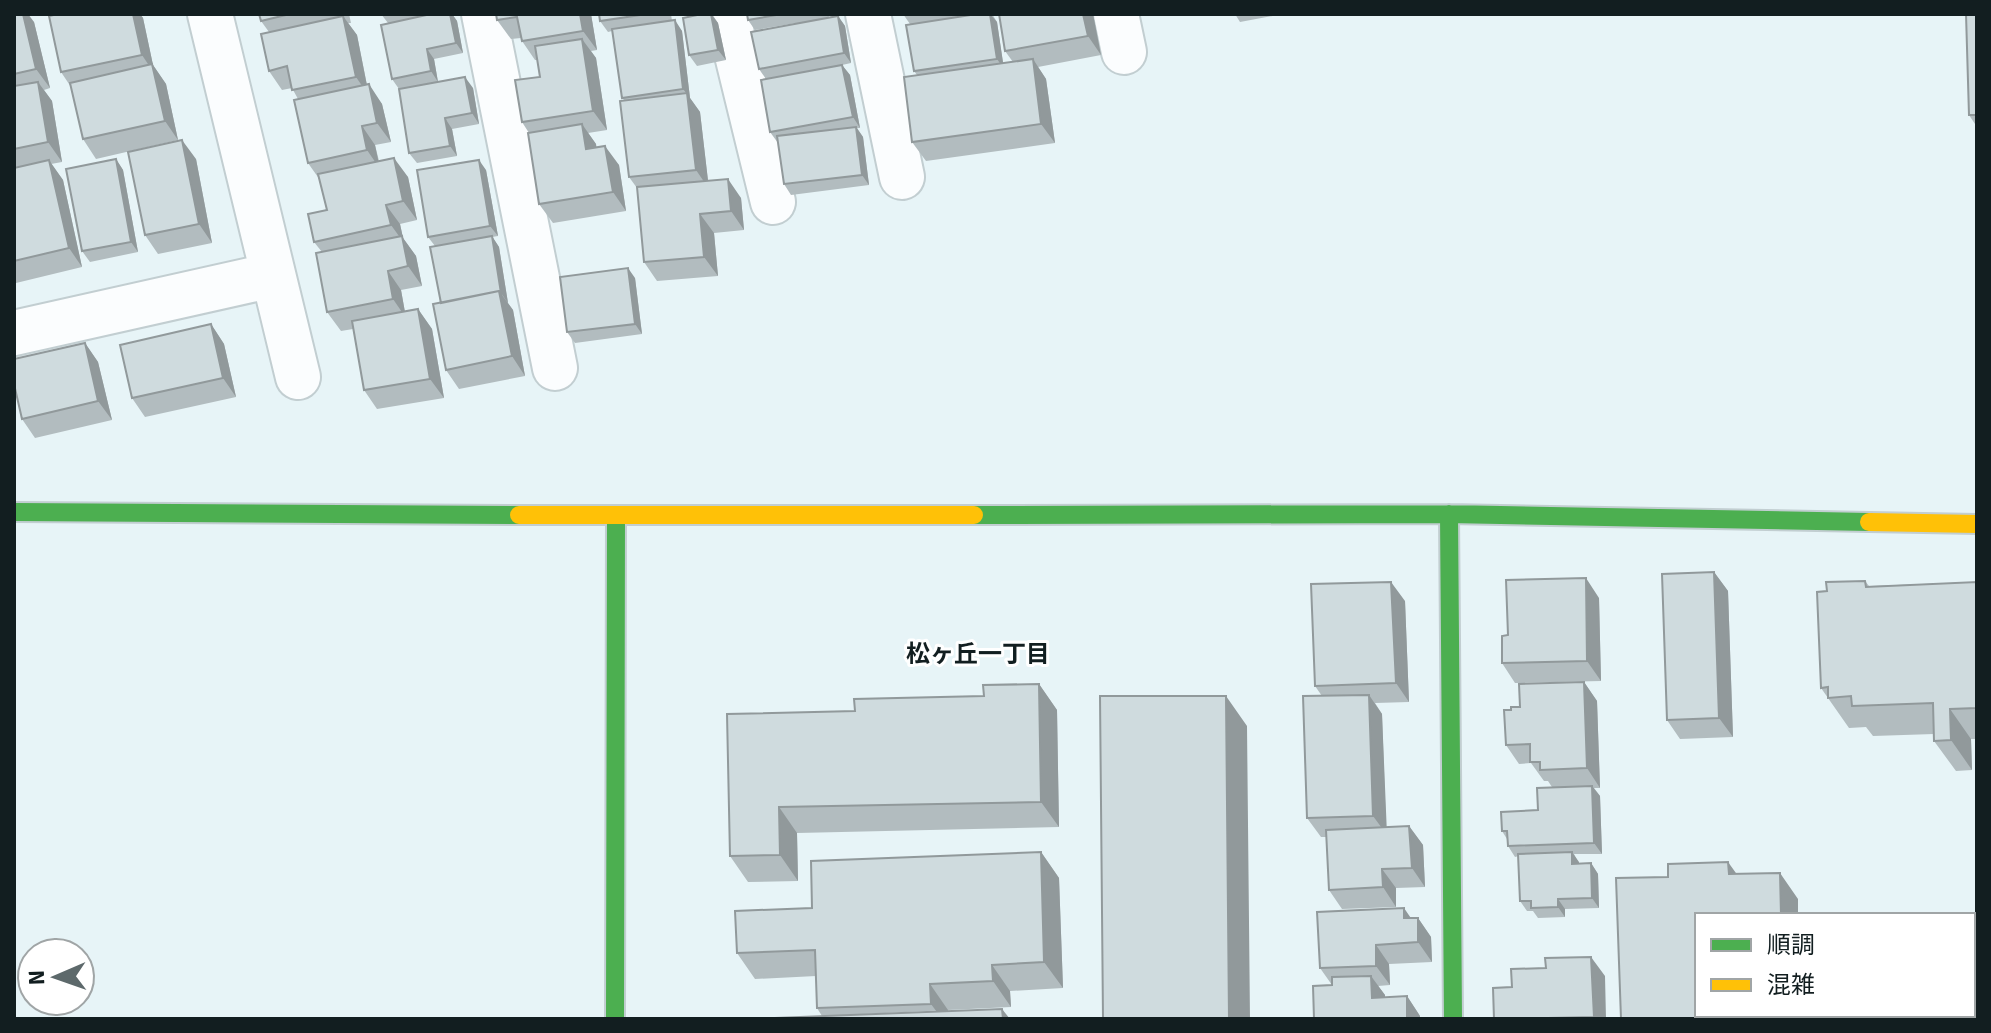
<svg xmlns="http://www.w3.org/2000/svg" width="1991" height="1033" viewBox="0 0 1991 1033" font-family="Signika,'Noto Sans JP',sans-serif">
<rect width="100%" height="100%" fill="#e7f4f7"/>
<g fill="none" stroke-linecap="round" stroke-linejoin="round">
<defs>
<path id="street" d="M210,14L298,377
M484,14L555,368
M727,14L773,202
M868,14L902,177
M1116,14L1124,52
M14,333L273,275"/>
<path id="fast" d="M14,512L519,515
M1449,514L1453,1019
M974,515L1449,514L1869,522
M615,1019L616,516"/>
<path id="slow" d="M519,515H974
M1869,522L1977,524"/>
</defs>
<use href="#street" stroke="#c2ced1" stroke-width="48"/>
<use href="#fast" stroke="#c2ced1" stroke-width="22"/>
<use href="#slow" stroke="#c2ced1" stroke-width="22"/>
<use href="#street" stroke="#fbfdfe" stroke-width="44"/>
<use href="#fast" stroke="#4caf50" stroke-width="18"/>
<use href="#slow" stroke="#ffc107" stroke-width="18"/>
</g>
<path fill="#b2bcbf" d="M14,14L34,22L50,88L44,90L52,101L62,162L51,164L63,180L82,267L16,283L14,280Z
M58,14H140L143,18L153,65L166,84L178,140L96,159L83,139L71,87L61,72Z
M259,14H349L351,23H348L357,35L367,85L382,104L391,142L375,145L379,161L408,177L417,220L400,224L403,238L416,256L422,286L401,290L405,312L418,309L432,329L444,398L377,409L364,390L353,329L341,331L327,312L322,252L314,242L327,210L320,180L308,163L298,99L292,88L282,90L269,71V32L261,21Z
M381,14H452L457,21L463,53L434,59L438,82L473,88L479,124L452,129L457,156L417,163L409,153L399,89L392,79L388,23Z
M496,14H591L597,50L591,51L596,58L607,130L588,133L596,144V148L619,165L626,211L553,223L539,204L529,133L522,122L540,77L537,60H535L522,41L521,38L511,39L497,20Z
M599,14H671L672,21L682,31L690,98L700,112L708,181L741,198L744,230L714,233L718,276L657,281L644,262L637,188L629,177L624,100L622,98L612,31L608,32L600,21Z
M702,14H712L718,23L726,60L697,66L689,55Z
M747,14H828L829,17L838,16L845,26L851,63L842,65L850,75L860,128H857L863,137L869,185L791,195L784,184L778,143L770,132L766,79L759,69L796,23L755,30L748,20Z
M903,14H992L997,22L1003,63L1013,62L1005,51L1093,14L1101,55L1038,67L1046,79L1055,143L926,161L912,142L917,75L914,71L910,24Z
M1235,14H1283L1240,22Z
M1977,14V127L1969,115Z
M116,159L123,170L138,252L90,262L82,251Z
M196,159L212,243L158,254L145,235Z
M486,170L498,236L492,237L499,247L508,303L513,310L525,376L459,389L446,370L435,246L428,237Z
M635,278L642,334L575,343L567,332Z
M211,324L224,344L236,397L145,417L132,398Z
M85,343L98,362L112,420L35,438L22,419Z
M1714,572L1728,591L1733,737L1680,739L1667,720Z
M1865,581L1869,586L1977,582V739H1971L1972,770L1956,771L1934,741V734L1873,736L1866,727L1849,728L1821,688L1827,591Z
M1599,598L1601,681L1515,683L1502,663L1508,635Z
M1405,601L1409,702L1375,703L1382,714L1386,827L1409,826L1423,845L1425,887L1396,888V907L1342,909L1329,890L1326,837H1321L1307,818L1322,696L1315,686Z
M1584,682L1597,701L1600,788H1594L1600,796L1602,854H1574L1579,864L1591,863L1598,874L1599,908L1565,909V917L1538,918L1533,911H1527L1520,901L1519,856L1515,857L1508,846L1507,839L1502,831L1538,810L1552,787L1548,781H1544L1531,763L1519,764L1506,745L1511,710Z
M1039,684L1057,710L1059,827L797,833L798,881L748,882L730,856L855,711L984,696Z
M1041,852L1059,878L1063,988L1010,991L1011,1007L822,1016L817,1008L816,976L755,979L737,953L812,908Z
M1411,918H1418L1431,937L1432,962L1389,964L1390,985L1378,986L1385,995V998L1407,996L1420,1016L1332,985L1320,968Z"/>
<path fill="#91999b" d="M23,14H28L34,22L50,88L36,69Z
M133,14H140L143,18L153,65L166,84L178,140L165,121L154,73L142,55Z
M450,14H452L457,21L463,53L456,43Z
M580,14H591L597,50L583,31Z
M711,14L718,23L726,60L718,50Z
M990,14L997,22L1004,69L997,59Z
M1083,14H1093L1101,55L1088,36Z
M343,16L357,35L369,96L356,77Z
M838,16L845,26L851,63L844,53Z
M675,20L682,31L690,98L700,112L709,189L696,170L687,94L683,89Z
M582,39L596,58L607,130L593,111Z
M427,49L434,59L438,82L431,71Z
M1033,59L1046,79L1055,143L1041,124Z
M842,65L850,75L860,128L853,117Z
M465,77L473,88L479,124L472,113Z
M38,82L52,101L62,162L48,142Z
M369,84L382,104L391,142L377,123Z
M445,118L452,129L457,156L450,146Z
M582,124L596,144L600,169L586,149Z
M362,126L375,145L380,169L367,150Z
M856,127L863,137L869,185L862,175Z
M182,140L196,159L212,243L199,224Z
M605,146L619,165L626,211L613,192Z
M394,158L408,177L417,220L403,201Z
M116,159L123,170L138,252L131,242Z
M49,160L63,180L82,267L69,248Z
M479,160L486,170L498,236L490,226Z
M728,179L741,198L744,230L731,211Z
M386,205L400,224L403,238L416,256L422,286L408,266L404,243L391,225Z
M700,214L714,233L718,276L704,257Z
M492,236L499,247L508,303L501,293Z
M628,268L635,278L642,334L635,324Z
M388,271L401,290L406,318L393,299Z
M499,291L513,310L525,376L512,356Z
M418,309L432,329L444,398L430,379Z
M211,324L224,344L236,397L223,378Z
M85,343L98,362L112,420L98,401Z
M1714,572L1728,591L1733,737L1719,718Z
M1586,578L1599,598L1601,681L1587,661Z
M1391,582L1405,601L1409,702L1396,683Z
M1584,682L1597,701L1600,788L1587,768Z
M1039,684L1057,710L1059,827L1041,802Z
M1369,695L1382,714L1387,835L1373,816Z
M1226,696L1247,726L1250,1019H1229Z
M1950,709L1971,739L1972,770L1951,740Z
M1592,786L1600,796L1602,854L1594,843Z
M779,807L797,833L798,881L780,855Z
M1409,826L1423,845L1425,887L1412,868Z
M1041,852L1059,878L1063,988L1044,962Z
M1572,852L1579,862V874L1572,864Z
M1728,862L1746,887L1729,874Z
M1591,863L1598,874L1599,908L1592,898Z
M1382,869L1396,888V907L1383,887Z
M1780,873L1798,899V915H1781Z
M1558,899L1565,909V917L1558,907Z
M1404,908L1417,927L1404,918Z
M1418,918L1431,937L1432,962L1418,942Z
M1376,945L1389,964L1390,985L1376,966Z
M1591,957L1605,976L1606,1019H1595L1594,1017Z
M992,965L1010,991L1011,1007L993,981Z
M1371,976L1385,995L1386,1018L1372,998Z
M930,984L948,1010L949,1019H942L931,1004Z
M1407,996L1420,1016V1019H1407Z
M1002,1009L1010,1019H1003Z
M1741,1015H1758V1019H1741Z"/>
<path fill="#cfdbde" stroke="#91999b" stroke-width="2" d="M14,14H23L36,69L14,74Z
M58,14H133L142,55L61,72L49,16Z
M259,14H290L261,21Z
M431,14H450L456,43L427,49L431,71L392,79L381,25Z
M496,14H580L583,31L522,41L517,17L497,20Z
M599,14H647L600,21Z
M702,14H711L718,50L689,55L683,18Z
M747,14H782L748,20Z
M977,14H990L997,59L914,71L906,25Z
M999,14H1083L1088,36L1005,51Z
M1966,14H1977V115H1969Z
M343,16L356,77L292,90L287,66L269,71L261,34Z
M838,16L844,53L759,69L751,32Z
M675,20L683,89L622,98L612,29Z
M582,39L593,111L522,122L515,80L540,77L535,46Z
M1033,59L1041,124L912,142L904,77Z
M152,64L165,121L83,139L70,83Z
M842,65L853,117L770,132L761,80Z
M465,77L472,113L445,118L450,146L409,153L399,89Z
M38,82L48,142L14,149V86Z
M369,84L377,123L362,126L367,150L308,163L294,100Z
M687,93L696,170L629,177L620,101Z
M582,124L586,149L605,146L613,192L539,204L528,133Z
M856,127L862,175L784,184L777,136Z
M182,140L199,224L145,235L128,152Z
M394,158L403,201L386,205L391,225L314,242L308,214L327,210L318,174Z
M116,159L131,242L82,251L66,169Z
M49,160L69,248L14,261V168Z
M479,160L490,226L428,237L417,170Z
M728,179L731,211L700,214L704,257L644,262L637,187Z
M402,236L408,266L388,271L393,299L327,312L316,253Z
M492,236L501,293L499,291L441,303L430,247Z
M628,268L635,324L567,332L560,277Z
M499,291L512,356L446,370L433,304Z
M418,309L430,379L364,390L352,321Z
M211,324L223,378L132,398L120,345Z
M85,343L98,401L22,419L14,384V359Z
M1714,572L1719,718L1667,720L1662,574Z
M1586,578L1587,661L1502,663V636L1508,635L1506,580Z
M1865,581L1866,587L1977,582V708L1950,709L1951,740L1934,741L1933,703L1852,706L1851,696L1828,698V687L1821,688L1817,592L1827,591L1826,582Z
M1391,582L1396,683L1315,686L1311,584Z
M1584,682L1587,768L1540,770V762H1530V744L1506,745L1504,710H1511V707H1520L1519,684Z
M1039,684L1041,802L779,807L780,855L730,856L727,714L855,711L854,699L984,696L983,685Z
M1369,695L1373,816L1307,818L1303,696Z
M1100,696H1226L1229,1019H1103Z
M1592,786L1594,843L1508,846L1507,831H1502L1501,812L1538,810L1537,788Z
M1409,826L1412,868L1382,869L1383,887L1329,890L1326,830Z
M1041,852L1044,962L992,965L993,981L930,984L931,1004L817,1008L815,950L737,953L735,911L812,908L811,861Z
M1572,852V864L1591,863L1592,898L1558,899V907L1531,908V901H1520L1518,854Z
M1728,862L1729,874L1780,873L1781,915H1697V1015H1741V1019H1621L1616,878L1668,877V864Z
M1404,908V918H1418V942L1376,945V966L1320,968L1317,912Z
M1591,957L1594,1017L1494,1019L1493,988L1512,987L1511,969L1546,968L1545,958Z
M1371,976L1372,998L1407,996V1019H1314L1313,986L1332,985V977Z
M1973,999H1977V1019H1796L1795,1015H1973Z
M1002,1009L1003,1019H749Z"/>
<g text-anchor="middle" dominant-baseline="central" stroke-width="6" stroke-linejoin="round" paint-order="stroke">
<g font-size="24" font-weight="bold" fill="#121e20" stroke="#fff">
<text x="978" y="654">松ヶ丘一丁目</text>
</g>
</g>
<rect width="1991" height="1033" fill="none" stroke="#121e20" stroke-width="32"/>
<rect x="1695" y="913" width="280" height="104" fill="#ffffff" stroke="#a0a5a6" stroke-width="2"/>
<rect x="1711" y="939" width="40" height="12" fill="#4caf50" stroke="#a0a5a6" stroke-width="2"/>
<text x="1767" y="953" font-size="24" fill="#121e20">順調</text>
<rect x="1711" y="979" width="40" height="12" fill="#ffc107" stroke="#a0a5a6" stroke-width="2"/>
<text x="1767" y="993" font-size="24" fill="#121e20">混雑</text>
<g transform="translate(56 977) rotate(268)"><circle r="38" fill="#ffffff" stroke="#a0a5a6" stroke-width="2"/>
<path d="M0-6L14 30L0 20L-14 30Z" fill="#5d696b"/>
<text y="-12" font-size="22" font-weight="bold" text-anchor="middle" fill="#121e20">N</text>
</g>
</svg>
